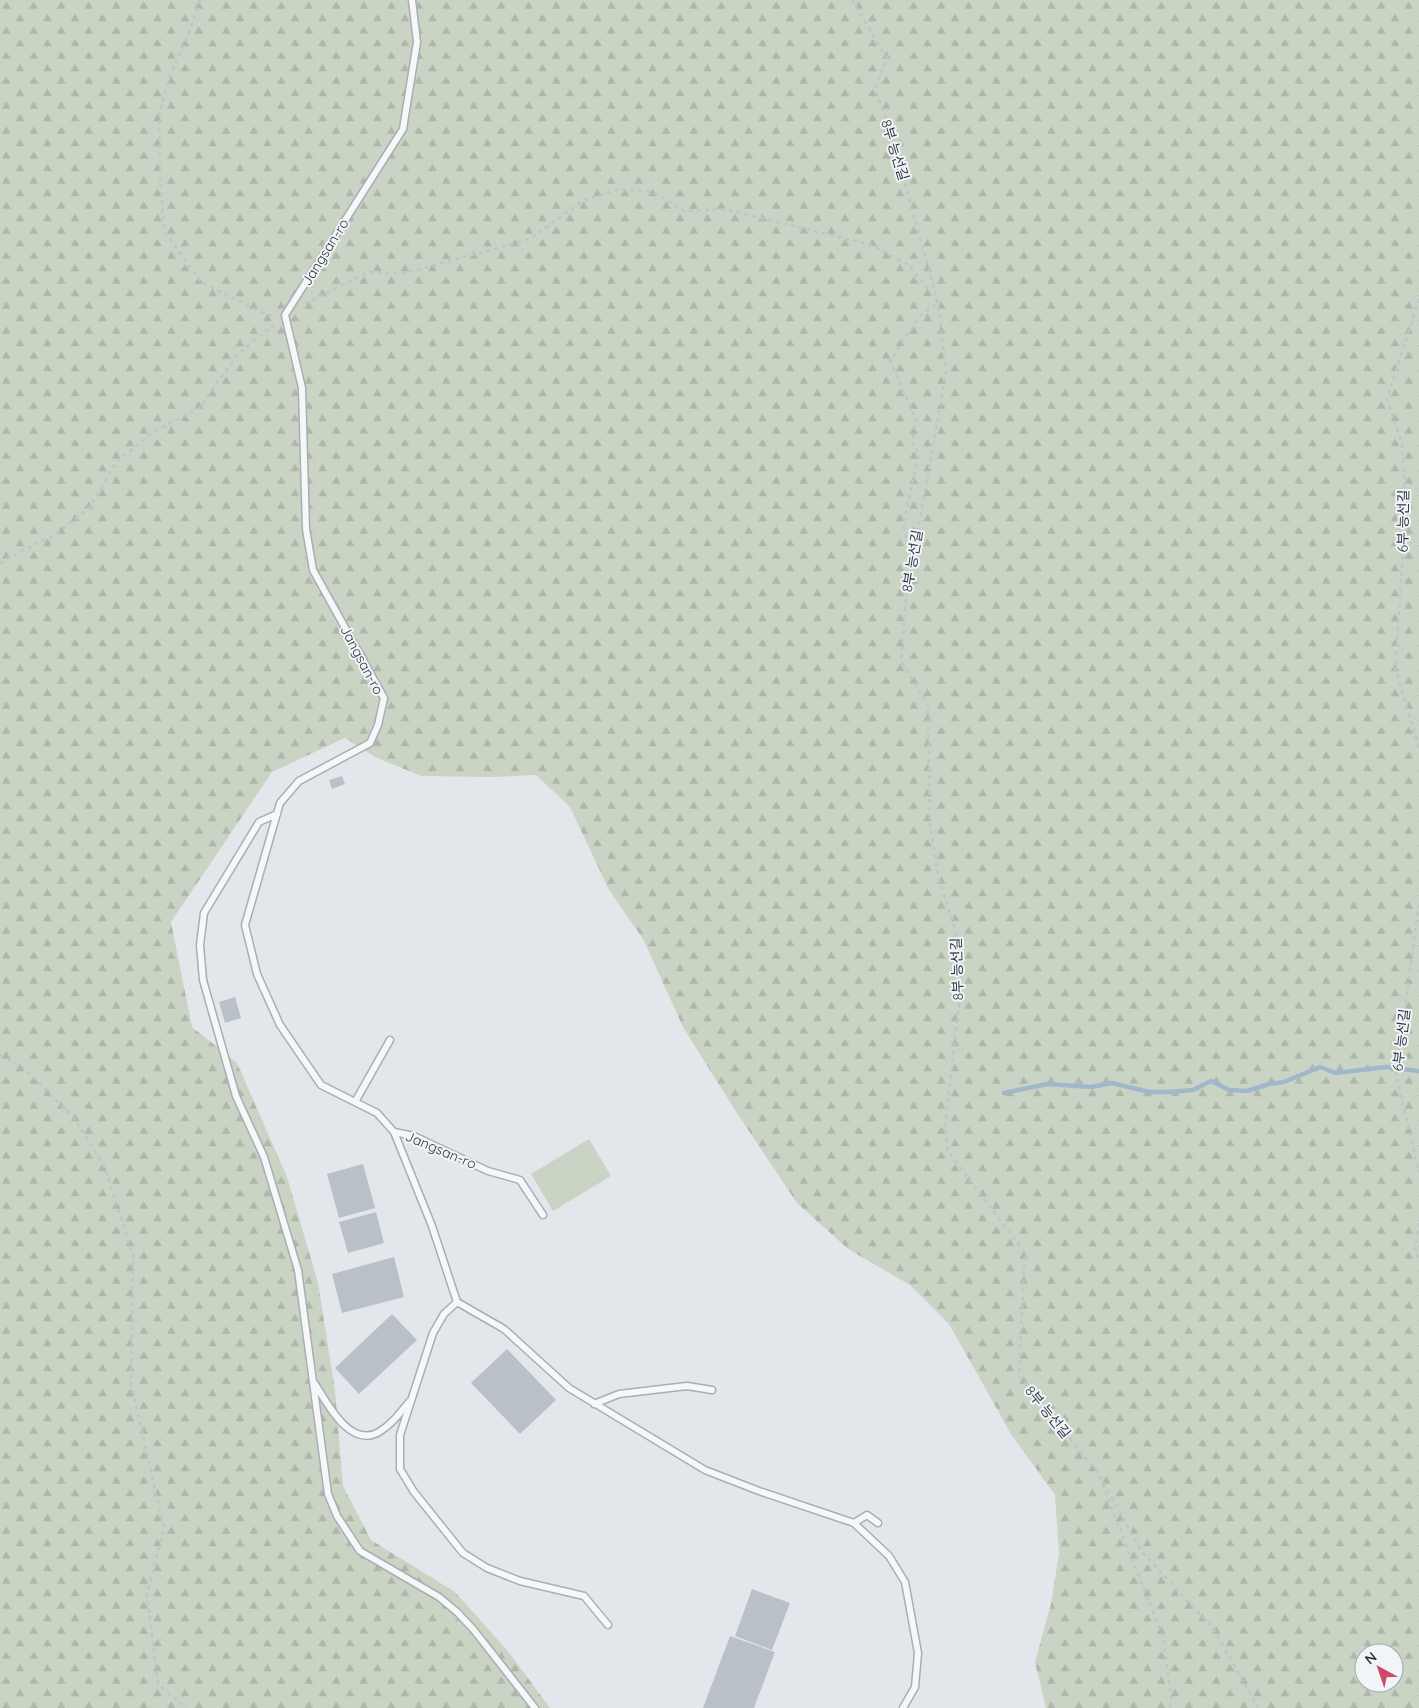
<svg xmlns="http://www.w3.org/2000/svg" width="1419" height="1708" viewBox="0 0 1419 1708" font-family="Quicksand,'Noto Sans KR',sans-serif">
<defs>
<pattern id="forest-firs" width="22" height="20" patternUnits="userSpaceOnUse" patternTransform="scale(1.25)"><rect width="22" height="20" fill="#cad4c4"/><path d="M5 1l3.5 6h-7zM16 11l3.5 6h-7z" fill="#aeb7aa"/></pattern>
</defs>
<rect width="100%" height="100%" fill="#e3e7eb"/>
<path fill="url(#forest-firs)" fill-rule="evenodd" d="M0,0H1419V1708H1046L1035,1662L1051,1604L1059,1553L1055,1495L1011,1434L949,1324L910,1285L848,1249L797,1203L733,1107L683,1027L643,939L609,890L570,807L536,775L493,777L421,776L375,757L345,738L272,772L171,922L192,1027L237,1063L287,1177L318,1283L335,1391L343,1486L371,1540L455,1592L507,1650L550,1708H0ZM1364,1653H1394V1683H1364Z"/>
<path fill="#cad4c4" d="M589,1139L611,1176L553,1211L531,1174Z"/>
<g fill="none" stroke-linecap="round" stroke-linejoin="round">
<path stroke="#9fb8ca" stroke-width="4.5" d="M1004,1093L1047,1084L1091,1087L1112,1083L1149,1092H1168L1193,1090L1211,1081L1229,1090L1247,1091L1269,1084L1284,1082L1320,1067L1336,1073L1386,1067L1419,1071"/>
</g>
<path fill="#bac0c8" d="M342,776L345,784L332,789L329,780Z
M235,997L241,1018L225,1023L219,1002Z
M363,1164L375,1208L339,1218L327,1174Z
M376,1212L384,1243L348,1253L339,1222Z
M394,1257L404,1297L342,1313L332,1274Z
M392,1314L417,1340L359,1394L335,1368Z
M507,1349L556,1400L520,1434L471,1383Z
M752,1589L790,1603L772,1650L735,1636Z
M730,1636L775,1652L754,1708H703Z"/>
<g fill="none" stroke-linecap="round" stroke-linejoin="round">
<defs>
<path id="lane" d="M412,0L417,42L403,129L285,315L302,388L306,529L313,570L384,698L378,725L370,743L299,781L280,803L245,925L257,974L280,1025L321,1085L377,1113L394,1132L414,1136L488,1171L520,1180L543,1215
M277,814L259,822L204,913L200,945L203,980L236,1096L264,1157L298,1270L328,1494L337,1516L360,1551L439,1597L457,1612L473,1629L535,1708
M355,1102L390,1040
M394,1132L432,1226L457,1302L504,1329L569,1388L705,1470L759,1491L854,1523L889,1556L905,1582L918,1653L915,1687L903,1708
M457,1302L444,1314L433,1333L400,1435V1469L414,1492L463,1553L487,1568L520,1581L584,1596L608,1625
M315,1384C327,1403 350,1449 379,1432C391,1425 400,1413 409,1402
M594,1404L619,1394L687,1386L712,1390
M854,1523L867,1515L878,1523"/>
</defs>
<use href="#lane" stroke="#a8aeb5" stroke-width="9"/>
<path stroke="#c1c5ca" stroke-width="2.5" stroke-dasharray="4 4" stroke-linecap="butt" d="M200,0L190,30L171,74L159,112L160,176L164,231L201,282L267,315H275
M852,0L887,58L875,88L890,129L938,303L946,373L906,598L901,661L928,705L930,826L939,879L958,939L959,1004L945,1127L948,1151L1025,1253L1019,1376L1098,1473L1142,1552L1213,1628L1258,1708
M1419,299L1387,399L1402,444L1406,509L1395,668L1419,748
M305,304L368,272L406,273L530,239L584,200L620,189L653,192L684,211L724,209L871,245L909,265L938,303L920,316L890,361L916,419L912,442L919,454L903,526L912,558
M0,564L8,558L56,534L89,508L117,461L157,430L199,408L238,354L277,322
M1419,904L1396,1075L1419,1173
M0,1055L24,1068L74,1118L105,1168L133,1255L131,1384L164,1528L147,1594L158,1684L186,1708
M1419,1223L1415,1252L1419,1258
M1102,1484L1163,1637L1171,1697L1170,1708"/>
<use href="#lane" stroke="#f6f7f9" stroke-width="6"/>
</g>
<g text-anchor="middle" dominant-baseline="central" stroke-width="4" stroke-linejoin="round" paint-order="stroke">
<g font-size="14" fill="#2b3643" stroke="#f2f5f8">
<text transform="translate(895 150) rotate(73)">8부 능선길</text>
<text transform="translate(325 252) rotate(-58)">Jangsan-ro</text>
<text transform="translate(1403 521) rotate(-89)">6부 능선길</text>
<text transform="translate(912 561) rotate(-80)">8부 능선길</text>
<text transform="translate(362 660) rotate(62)">Jangsan-ro</text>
<text transform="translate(957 969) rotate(-92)">8부 능선길</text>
<text transform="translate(1401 1040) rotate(-83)">6부 능선길</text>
<text transform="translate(441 1150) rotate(23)">Jangsan-ro</text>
<text transform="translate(1048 1412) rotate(51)">8부 능선길</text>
</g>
</g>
<g transform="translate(1379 1668) rotate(320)"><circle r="24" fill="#f2f5f8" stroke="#a2a9b0"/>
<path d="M0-4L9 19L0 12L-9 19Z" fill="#cc4b6b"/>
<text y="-8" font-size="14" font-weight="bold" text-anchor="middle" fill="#2b3643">N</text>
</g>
</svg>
